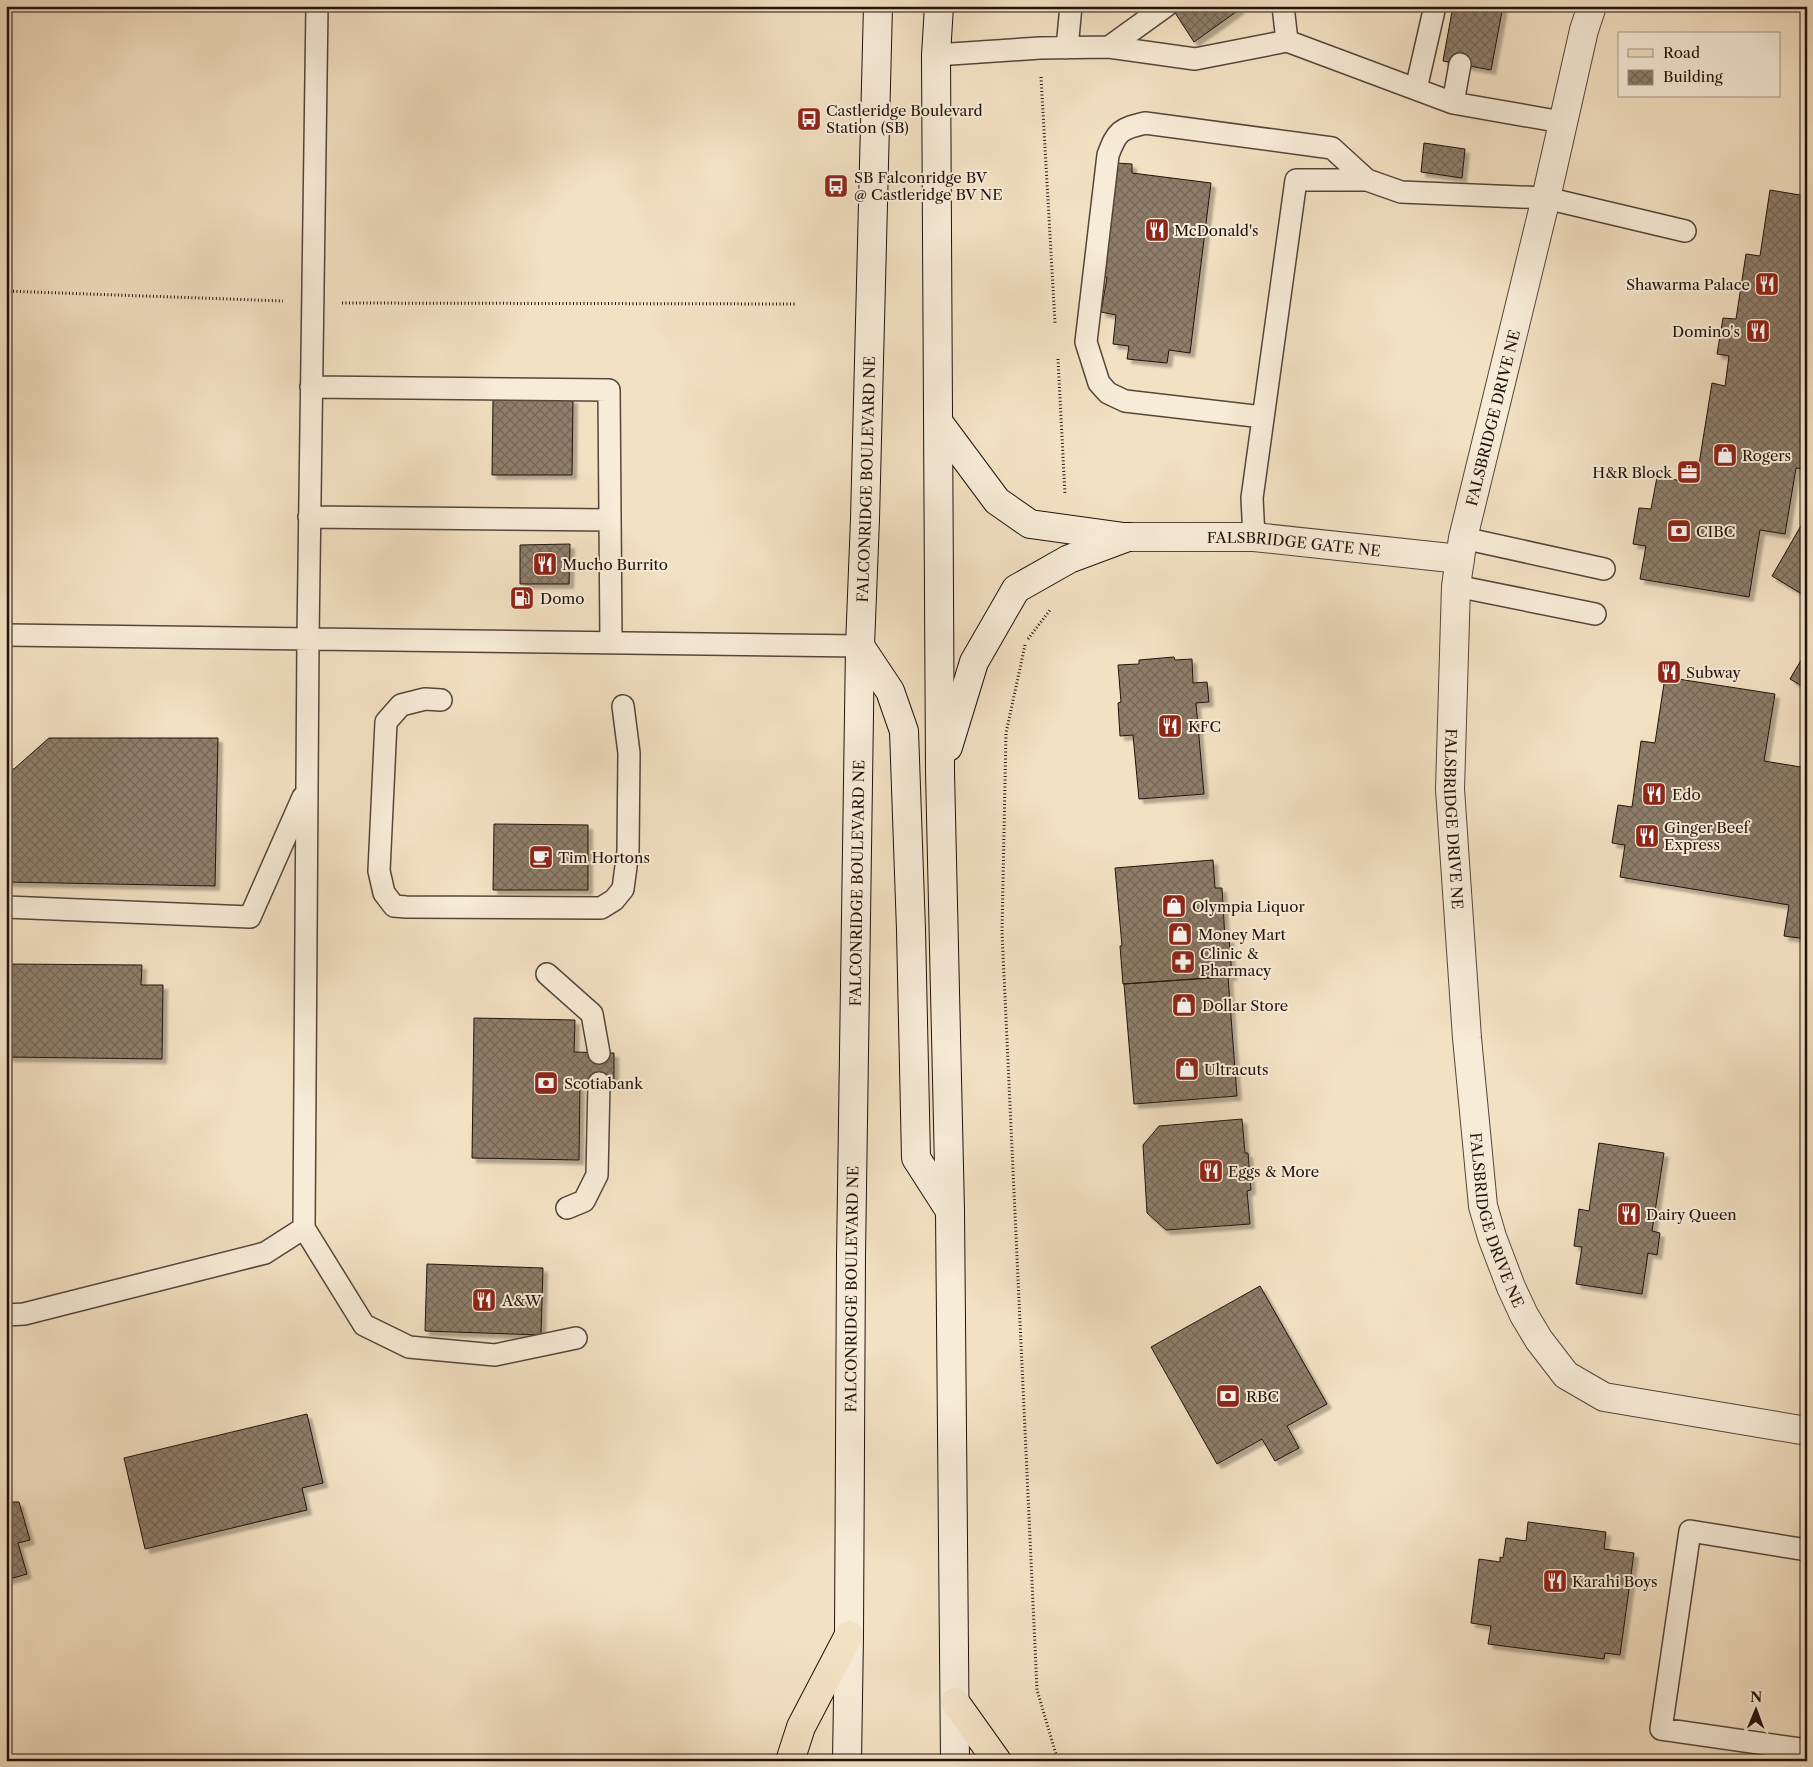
<svg xmlns="http://www.w3.org/2000/svg" width="1813" height="1767" viewBox="0 0 1813 1767" font-family="'Libre Caslon Text',serif">
<defs>
<pattern id="building-cross-hatch" width="8" height="8" patternUnits="userSpaceOnUse" patternTransform="scale(1.25)"><rect width="8" height="8" fill="#8e7e6b"/><path d="M0 0l8 8M0 8l8-8" fill="none" stroke="#746656"/></pattern>
<filter id="shadow"><feDropShadow dx="4.5" dy="4.5" stdDeviation="1" flood-color="#0004"/></filter>
</defs>
<rect width="100%" height="100%" fill="#f3e1c3"/>
<filter id="stains"><feTurbulence type="fractalNoise" baseFrequency=".004" numOctaves="4"/><feColorMatrix values="0 0 0 0 .2 0 0 0 0 .09 0 0 0 0 .02 0 0 0 .5 -.17"/></filter>
<radialGradient id="worn" r=".72"><stop offset=".6" stop-color="#630" stop-opacity="0"/><stop offset="1" stop-color="#630" stop-opacity=".3"/></radialGradient>
<path fill="url(#building-cross-hatch)" stroke="#20130c" filter="url(#shadow)" d="M1173,6H1237L1240,9L1194,42L1172,8Z
M1453,6H1503L1491,70L1443,61Z
M1424,143L1465,149L1462,178L1421,172Z
M1116,163L1132,164V173L1211,183L1190,353L1169,350L1167,363L1127,359L1129,346L1113,344L1116,315L1101,312L1107,277H1103Z
M1770,190L1806,196L1807,190V469L1796,468L1785,534L1760,530L1749,597L1640,579L1646,546L1633,544L1639,508L1651,509L1657,477L1696,483L1712,383L1725,386L1729,356L1717,354L1723,318L1736,319L1746,254L1760,256Z
M493,398L573,399L572,475H492Z
M1806,517L1807,518V597L1772,576Z
M570,544L569,584H520V545Z
M1807,650V689L1790,679Z
M1174,657L1175,660L1192,659L1193,683L1207,682L1209,702L1196,703L1204,794L1139,799L1133,735L1120,736L1118,703L1121,702L1118,665L1139,664V660Z
M1665,677L1775,694L1764,761L1807,768V939L1784,936L1789,905L1620,877L1625,845L1612,843L1618,805L1632,807L1641,741L1655,743Z
M49,738H218L215,886L6,882V769H14Z
M494,824L588,825V890H493Z
M1213,860L1215,888H1222L1225,939L1229,938L1232,976L1123,984L1120,946H1122L1115,868Z
M6,964L142,965L141,985H163L162,1059L6,1057Z
M1228,977L1237,1096L1134,1104L1124,984Z
M474,1018L575,1020L574,1052L614,1053V1083L580,1082L579,1160L472,1158Z
M1242,1119L1245,1153H1248L1251,1190L1247,1191L1250,1224L1166,1230L1147,1213L1143,1145L1159,1126Z
M1599,1143L1664,1153L1652,1231L1660,1233L1657,1255L1648,1253L1642,1294L1576,1284L1582,1247L1574,1246L1579,1209L1589,1211Z
M427,1264L543,1268L541,1335L425,1331Z
M1260,1286L1327,1404L1287,1426L1299,1448L1275,1461L1262,1439L1217,1464L1151,1347Z
M307,1414L323,1483L302,1488L307,1510L145,1549L124,1458Z
M6,1502H19L30,1540L18,1543L27,1574L6,1580Z
M1528,1522L1606,1532L1604,1549L1634,1553L1620,1655L1605,1653L1604,1659L1488,1644L1491,1626L1471,1623L1479,1559L1500,1562V1557L1503,1558L1506,1538L1526,1541Z"/>
<g fill="none" stroke-linecap="round" stroke-linejoin="round">
<defs>
<path id="service" d="M1283,6L1287,41
M1109,47L1166,6
M1067,48L1071,6
M936,55L1040,48L1109,47L1195,59L1287,41L1453,103L1562,122
M1416,89L1435,6
M1453,103L1460,64
M311,387L609,390L611,642
M1263,417L1125,401L1108,393L1099,383L1086,342L1108,155C1117,131 1120,129 1145,123L1332,148L1367,180
M309,517L609,520
M1254,537L1252,498L1296,180H1367L1401,192L1546,198L1685,231
M1463,538L1604,569
M1456,586L1595,614
M6,635L860,646
M441,700L425,699L401,705L386,722L379,871L384,893L394,906L406,907L601,908L614,900L623,889L628,851L629,753L623,706
M6,907L250,917L303,797
M547,974L592,1014L599,1053
M567,1208L584,1201L597,1175L599,1083
M304,1228L364,1325L409,1347L495,1355L576,1338
M6,1315L24,1314L265,1253L304,1228L308,638L317,6
M1807,1550L1690,1531L1661,1729L1807,1750"/>
<g id="minor">
<path id="s1" d="M1592,6L1584,30L1546,198L1463,538L1456,586L1450,789L1467,1038L1483,1206L1492,1237L1511,1287L1524,1315L1539,1340L1566,1375L1604,1397L1807,1431"/>
<path id="s2" d="M1128,537H1254L1460,559"/>
</g>
<g id="secondary">
<path d="M939,6L936,55L940,772L950,1211L955,1761"/>
<path d="M939,423L997,501L1030,524L1124,537"/>
<path d="M860,646L890,691L904,731L911,930L916,1158L950,1211"/>
<path d="M948,747L974,662L1016,589L1069,559L1128,537"/>
<path id="s3" d="M847,1761L849,1635L851,1256L860,646L865,519L878,6"/>
</g>
<path id="primary" d="M955,1702L997,1761
M790,1761L801,1727L849,1635"/>
</defs>
<use href="#service" stroke="#55463a" stroke-width="24"/>
<use href="#minor" stroke="#55463a" stroke-width="30"/>
<use href="#secondary" stroke="#20130c" stroke-width="30"/>
<use href="#primary" stroke="#20130c" stroke-width="30"/>
<path stroke="#20130c" stroke-width="3" stroke-dasharray="1 2.5" stroke-linecap="butt" d="M1041,77L1055,323
M6,291L283,301
M342,303L796,304
M1058,359L1065,495
M1028,639L1050,610
M1025,645L1006,733L1002,932L1037,1690L1058,1761"/>
<use href="#service" stroke="#f7ecd8" stroke-width="21"/>
<use href="#minor" stroke="#f7ecd8" stroke-width="28"/>
<use href="#secondary" stroke="#f7ecd8" stroke-width="28"/>
<use href="#primary" stroke="#f3e1c3" stroke-width="28"/>
</g>
<defs>
<symbol id="bus-square" viewBox="-11 -11 22 22"><rect x="-9" y="-9" width="18" height="18" rx="4" fill="#8f2418" stroke="#f7ecd8"/><path d="M-5-6H5V4H4V6H2V4H-2V6H-4V4H-5ZM-3.5-4V0h7V-4ZM-3.5 1.2v1.5H-2V1.2ZM2 1.2v1.5H3.5V1.2Z" fill="#fff"/></symbol>
<symbol id="restaurant-square" viewBox="-11 -11 22 22"><rect x="-9" y="-9" width="18" height="18" rx="4" fill="#8f2418" stroke="#f7ecd8"/><path d="M-5-6h1v4h1v-4h1v4h1v-4h1v5L-1.5 .5V6h-2V.5L-5-1ZM5-6V6H3V1.5H1.5Q1.5-4 5-6Z" fill="#fff"/></symbol>
<symbol id="shop-square" viewBox="-11 -11 22 22"><rect x="-9" y="-9" width="18" height="18" rx="4" fill="#8f2418" stroke="#f7ecd8"/><path d="M-5-2.5h2.3a2.7 3.5 0 0 1 5.4 0H5L5.5 6h-11ZM-1.5-2.5h3a1.5 2.3 0 0 0-3 0Z" fill="#fff"/></symbol>
<symbol id="office-square" viewBox="-11 -11 22 22"><rect x="-9" y="-9" width="18" height="18" rx="4" fill="#8f2418" stroke="#f7ecd8"/><path d="M-6-3h4V-5.5h4V-3h4V5H-6ZM-1-4.5V-3h2v-1.5ZM-6 0V1H6V0Z" fill="#fff"/></symbol>
<symbol id="bank-square" viewBox="-11 -11 22 22"><rect x="-9" y="-9" width="18" height="18" rx="4" fill="#8f2418" stroke="#f7ecd8"/><path d="M-6-4H6V4H-6ZM0-2.3a2.3 2.3 0 1 0 0 4.6a2.3 2.3 0 1 0 0-4.6Z" fill="#fff"/></symbol>
<symbol id="fuel-square" viewBox="-11 -11 22 22"><rect x="-9" y="-9" width="18" height="18" rx="4" fill="#8f2418" stroke="#f7ecd8"/><path d="M-5.5-6h7V0h2V4h1.3V-2.5L3-4.5l.8-.8L6-3V5H2.5V1h-1V6h-7ZM-4.2-4.7v3.2H.2V-4.7Z" fill="#fff"/></symbol>
<symbol id="cafe-square" viewBox="-11 -11 22 22"><rect x="-9" y="-9" width="18" height="18" rx="4" fill="#8f2418" stroke="#f7ecd8"/><path d="M-5.5-4.5H6V0H3Q3 3.5 0 3.5H-2.5Q-5.5 3.5-5.5 0ZM3-3.2v2h1.7v-2ZM-6 4.5H4V6H-6Z" fill="#fff"/></symbol>
<symbol id="pharmacy-square" viewBox="-11 -11 22 22"><rect x="-9" y="-9" width="18" height="18" rx="4" fill="#8f2418" stroke="#f7ecd8"/><path d="M-2-6h4v4h4v4h-4v4h-4v-4h-4v-4h4Z" fill="#fff"/></symbol>
</defs>
<g fill-rule="evenodd">
<use href="#bus-square" x="795" y="105" width="28" height="28"/>
<use href="#bus-square" x="822" y="172" width="28" height="28"/>
<use href="#restaurant-square" x="1143" y="216" width="28" height="28"/>
<use href="#restaurant-square" x="1753" y="270" width="28" height="28"/>
<use href="#restaurant-square" x="1744" y="317" width="28" height="28"/>
<use href="#shop-square" x="1711" y="441" width="28" height="28"/>
<use href="#office-square" x="1675" y="458" width="28" height="28"/>
<use href="#bank-square" x="1665" y="517" width="28" height="28"/>
<use href="#restaurant-square" x="531" y="550" width="28" height="28"/>
<use href="#fuel-square" x="508" y="584" width="28" height="28"/>
<use href="#restaurant-square" x="1655" y="658" width="28" height="28"/>
<use href="#restaurant-square" x="1156" y="712" width="28" height="28"/>
<use href="#restaurant-square" x="1640" y="780" width="28" height="28"/>
<use href="#restaurant-square" x="1633" y="822" width="28" height="28"/>
<use href="#cafe-square" x="527" y="843" width="28" height="28"/>
<use href="#shop-square" x="1160" y="892" width="28" height="28"/>
<use href="#shop-square" x="1166" y="920" width="28" height="28"/>
<use href="#pharmacy-square" x="1169" y="948" width="28" height="28"/>
<use href="#shop-square" x="1170" y="991" width="28" height="28"/>
<use href="#shop-square" x="1173" y="1055" width="28" height="28"/>
<use href="#bank-square" x="532" y="1069" width="28" height="28"/>
<use href="#restaurant-square" x="1197" y="1157" width="28" height="28"/>
<use href="#restaurant-square" x="1615" y="1200" width="28" height="28"/>
<use href="#restaurant-square" x="470" y="1286" width="28" height="28"/>
<use href="#bank-square" x="1214" y="1382" width="28" height="28"/>
<use href="#restaurant-square" x="1541" y="1567" width="28" height="28"/>
</g>
<g text-anchor="middle" dominant-baseline="central" stroke-width="4" stroke-linejoin="round" paint-order="stroke">
<g font-size="15" fill="#20130c" stroke="#f7ecd8" text-anchor="start">
<text x="826" y="110">Castleridge Boulevard<tspan x="826" dy="17">Station (SB)</tspan></text>
<text x="854" y="177">SB Falconridge BV<tspan x="854" dy="17">@ Castleridge BV NE</tspan></text>
<text x="1174" y="230">McDonald's</text>
<text x="1750" y="284" text-anchor="end">Shawarma Palace</text>
<text x="1740" y="331" text-anchor="end">Domino's</text>
<text x="1742" y="455">Rogers</text>
<text x="1672" y="472" text-anchor="end">H&amp;R Block</text>
<text x="1696" y="531">CIBC</text>
<text x="562" y="564">Mucho Burrito</text>
<text x="540" y="598">Domo</text>
<text x="1686" y="672">Subway</text>
<text x="1188" y="726">KFC</text>
<text x="1672" y="794">Edo</text>
<text x="1664" y="827">Ginger Beef<tspan x="1664" dy="17">Express</tspan></text>
<text x="558" y="857">Tim Hortons</text>
<text x="1192" y="906">Olympia Liquor</text>
<text x="1198" y="934">Money Mart</text>
<text x="1200" y="953">Clinic &amp;<tspan x="1200" dy="17">Pharmacy</tspan></text>
<text x="1202" y="1005">Dollar Store</text>
<text x="1204" y="1069">Ultracuts</text>
<text x="564" y="1083">Scotiabank</text>
<text x="1228" y="1171">Eggs &amp; More</text>
<text x="1646" y="1214">Dairy Queen</text>
<text x="502" y="1300">A&amp;W</text>
<text x="1246" y="1396">RBC</text>
<text x="1572" y="1581">Karahi Boys</text>
</g>
<g font-size="15" fill="#20130c" stroke="#f7ecd8">
<text transform="translate(1493 418) rotate(-76)">FALSBRIDGE DRIVE NE</text>
<text stroke="none"><textPath href="#s3" startOffset="1282">FALCONRIDGE BOULEVARD NE</textPath></text>
<text stroke="none"><textPath href="#s2" startOffset="166">FALSBRIDGE GATE NE</textPath></text>
<text stroke="none"><textPath href="#s1" startOffset="829">FALSBRIDGE DRIVE NE</textPath></text>
<text stroke="none"><textPath href="#s3" startOffset="878">FALCONRIDGE BOULEVARD NE</textPath></text>
<text stroke="none"><textPath href="#s1" startOffset="1234">FALSBRIDGE DRIVE NE</textPath></text>
<text stroke="none"><textPath href="#s3" startOffset="472">FALCONRIDGE BOULEVARD NE</textPath></text>
</g>
</g>
<rect width="1813" height="1767" fill="none" stroke="#f3e1c3" stroke-width="25"/>
<rect x="8" y="8" width="1798" height="1752" fill="none" stroke="#20130c" stroke-width="2.5"/>
<rect x="12" y="12" width="1788" height="1742" fill="none" stroke="#20130c"/>
<rect x="1618" y="32" width="162" height="65" fill="#f7ecd8" stroke="#a19586"/>
<rect x="1628" y="49" width="25" height="8" fill="#f3e1c3" stroke="#a19586"/>
<text x="1663" y="58" font-size="15" fill="#20130c">Road</text>
<rect x="1628" y="70" width="25" height="15" fill="url(#building-cross-hatch)" stroke="#a19586"/>
<text x="1663" y="82" font-size="15" fill="#20130c">Building</text>
<g transform="translate(1756 1710) rotate(1)" stroke="#f7ecd8" stroke-width="4" paint-order="stroke">
<path d="M0-4L9 19L0 12L-9 19Z" fill="#20130c"/>
<text y="-8" font-size="14" font-weight="bold" text-anchor="middle" fill="#20130c">N</text>
</g>
<rect width="100%" height="100%" filter="url(#stains)"/>
<rect width="100%" height="100%" fill="url(#worn)"/>
</svg>
